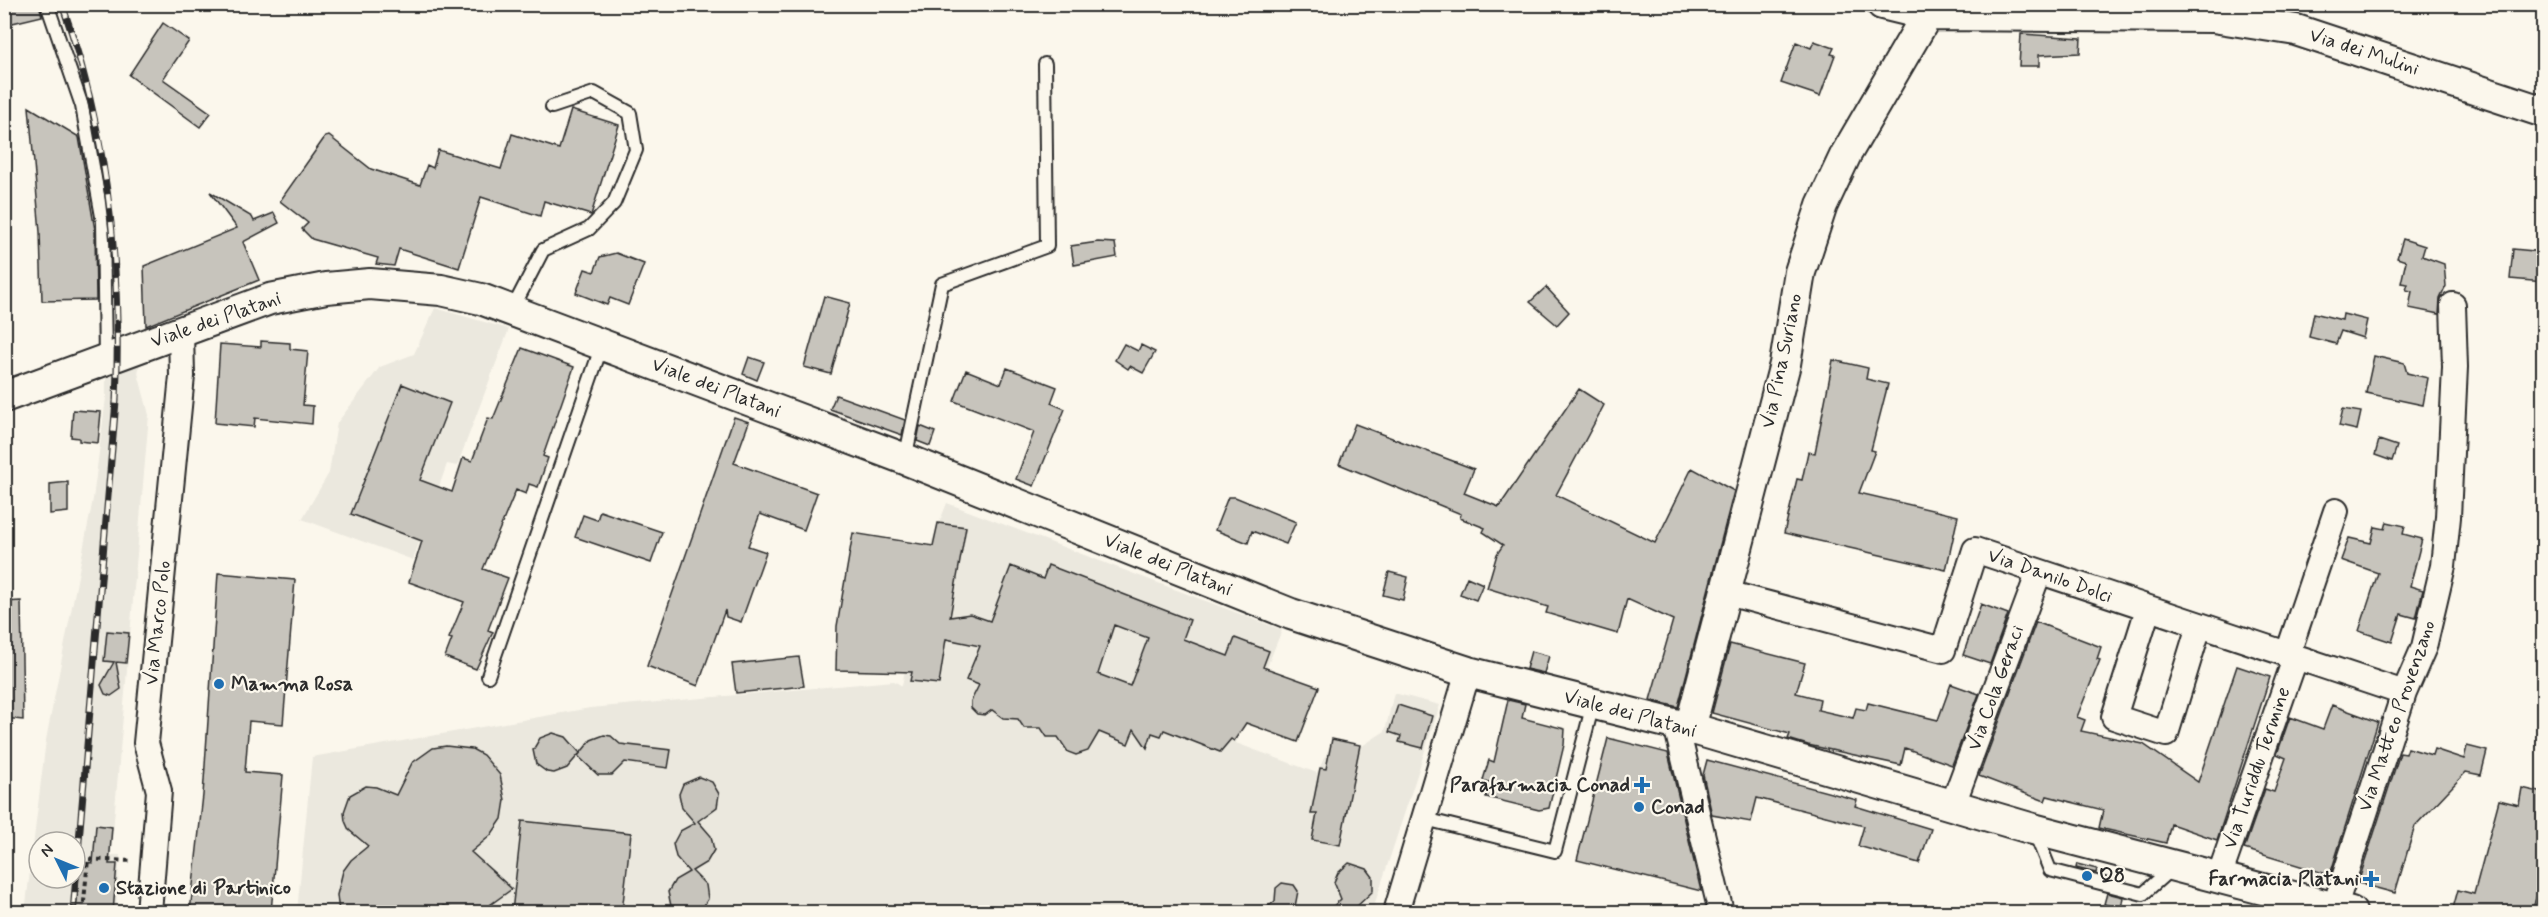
<svg xmlns="http://www.w3.org/2000/svg" width="2548" height="917" viewBox="0 0 2548 917" font-family="Mynerve,sans-serif">
<rect width="100%" height="100%" fill="#fbf7ec"/>
<filter id="ink" filterUnits="userSpaceOnUse"><feTurbulence type="fractalNoise" baseFrequency=".0167" numOctaves="2"/><feDisplacementMap in="SourceGraphic" scale="12" xChannelSelector="R" yChannelSelector="G"/><feConvolveMatrix kernelMatrix="1 2 1 2 8 2 1 2 1" color-interpolation-filters="sRGB"/></filter>
<g filter="url(#ink)">
<path fill="#ebe8de" fill-rule="evenodd" d="M435,308L509,329L457,466L447,464L413,560L302,519L329,473L337,423L380,367L414,354Z
M140,364L138,373L149,415L111,855H120L116,912H25L46,740L93,499L106,398V373ZM39,842H75V878H39Z
M947,503L1282,630L1236,743L1317,773L1332,742L1359,748L1385,731L1394,693L1440,705L1372,912H297L312,757L590,708L894,681L902,686L926,556Z"/>
<path fill="#c7c4bc" stroke="#2b2b2b" stroke-width="1.5" fill-rule="evenodd" d="M4,4H39L42,16L4,25Z
M163,23L189,41L163,79L211,113L200,127L129,75Z
M2021,34L2081,38L2080,53L2039,55V66H2019Z
M1814,41L1834,48L1831,54L1835,55L1820,96L1781,83L1796,42L1811,48Z
M29,107L79,137L95,230L96,300L42,301L40,232Z
M571,110L619,125L591,215L544,201L540,216L481,197L459,268L399,249L394,266L376,264L378,258L312,239L302,229L308,223L280,201L325,137L329,136L371,169L420,185L427,165L433,168L438,150L501,169L512,134L559,149Z
M210,192L252,217L254,221L274,213L279,223L243,242L259,280L146,326L144,266L237,228Z
M2403,239L2425,246L2422,256L2444,264L2446,286L2440,299L2439,314L2409,308L2412,291L2406,290L2408,284L2401,283L2406,261L2397,258Z
M1098,242L1115,243L1117,257L1074,265L1071,246Z
M2513,249L2544,252V282L2510,279Z
M616,253L644,264L628,305L610,298L607,305L576,293L585,269L594,272L600,257Z
M1546,287L1569,312L1557,325L1530,302Z
M824,296L850,303L831,374L804,367Z
M2314,313L2342,320L2343,314L2367,320L2363,338L2341,331L2336,344L2309,337Z
M261,341L290,343V349L308,351L303,405L313,406L312,424L255,418L254,427L215,423L220,344L261,347Z
M1124,344L1138,351L1141,345L1155,352L1143,373L1130,366L1128,369L1115,360Z
M522,348L574,367L543,456L548,458L538,487L529,484L526,494L516,490L483,569L508,578L488,630L493,632L476,669L445,657L452,639L449,638L464,602L409,582L422,541L351,514L402,384L450,403L420,480L452,492L463,458L472,461L488,418L493,419Z
M2374,356L2404,363L2407,373L2428,378L2423,405L2366,393Z
M749,357L764,362L757,380L743,374Z
M1833,360L1868,368L1866,379L1888,384L1871,450L1875,451L1859,493L1958,516L1946,570L1784,533L1797,479L1802,480L1808,452L1815,453Z
M1007,368L1057,387L1051,403L1065,409L1034,486L1016,479L1034,432L954,401L966,370L1001,384Z
M1579,389L1604,405L1556,495L1655,543L1692,468L1734,491L1678,707L1650,700L1673,620L1627,599L1618,634L1546,613L1548,607L1487,588L1497,554L1503,545L1483,532L1485,528L1460,518L1461,514L1339,464L1355,424L1474,469L1464,493L1499,507Z
M836,395L905,420L902,435L830,409Z
M2343,409L2361,412L2357,430L2339,426Z
M73,410L101,412L98,443L79,441V438L71,437Z
M734,417L749,422L734,463L817,493L804,530L760,514L748,546L766,552L741,622L726,617L725,610L698,686L647,666Z
M920,426L935,432L930,446L917,441Z
M2379,440L2397,446L2392,461L2375,455Z
M68,482V512L50,514V484Z
M1228,497H1235L1296,522L1286,544L1252,531L1248,543L1215,530Z
M600,511L662,532L651,563L575,537L583,515L597,520Z
M2387,522L2405,526L2403,534L2422,539L2410,586L2423,590L2416,618L2401,614L2392,642L2359,631L2378,573L2341,560L2349,538L2371,543L2375,527L2385,529Z
M938,523L966,527L950,617L970,614L990,621L1011,566L1043,579L1048,565L1190,620L1183,639L1212,650L1228,656L1235,638L1269,651L1263,667L1319,687L1298,742L1246,723L1234,741L1231,739L1220,752L1164,730L1161,736L1152,733L1147,748L1134,729L1128,744L1099,732L1088,751L1076,755L1068,752L1058,737H1047L1041,728H1024L1018,719L1003,718L992,710L985,715L977,714L971,708V701L979,685L966,680L980,646L946,639L939,684L910,681L912,672L836,670L837,626L853,533L933,546ZM1114,625L1148,638L1130,686L1098,674Z
M1389,572L1408,577L1403,600L1383,595Z
M218,573L295,580L283,724L249,721L245,772L283,775L271,912H190L203,795Z
M1467,577L1483,584L1476,600L1460,594Z
M21,601L23,720L4,718V602Z
M1981,604L2008,614L1990,664L1963,655Z
M2036,622L2101,647L2097,659L2100,660L2077,717L2085,720L2081,731L2143,744L2198,782L2237,666L2270,677L2217,840L2171,824L2166,843L2099,828L2103,810L2047,796L2045,801L1979,776Z
M107,631L129,633L126,663L116,662L121,689L111,696L105,694L101,685L114,662L104,661Z
M1730,644L1805,663L1796,693L1820,699L1818,710L1853,718L1856,708L1866,710L1868,703L1938,720L1951,684L1979,694L1952,765L1905,748L1901,765L1808,745L1788,739L1790,734L1712,713Z
M1531,651L1549,656L1544,673L1526,669Z
M799,657L804,686L736,693L732,664Z
M1508,700L1525,704L1522,718L1565,729L1564,745L1549,808L1539,810L1486,797L1489,782L1483,780L1489,760L1494,762Z
M1398,705L1432,716L1423,748L1399,742L1401,736L1389,732Z
M2332,705L2378,722L2330,875L2244,849L2265,789L2274,792L2286,758L2277,754L2290,717L2323,729Z
M553,733L566,737L580,753L567,768L554,773L547,772L536,764L533,750L540,738Z
M604,735L611,736L620,744L671,750L668,768L625,762L612,775H598L578,756L591,740Z
M1608,738L1668,753L1701,891L1577,860Z
M1332,739L1360,745L1340,845L1312,840L1317,814H1311L1320,768L1326,769Z
M446,746L472,749L483,755L500,775L505,800L502,819L491,835L471,852L512,889L480,912H462L444,906L441,912H339L337,895L343,871L351,860L368,846L349,830L345,821L344,812L350,795L366,786L376,787L396,795L412,763L433,748Z
M2467,746L2487,751L2481,775L2466,772L2415,826L2395,893L2358,883L2400,753L2406,754L2408,748L2432,755L2434,749L2464,759Z
M1707,760L1857,800L1855,806L1931,829L1919,863L1858,846L1864,826L1757,798L1751,822L1712,815L1703,775Z
M699,777L712,782L719,794L717,807L698,821L711,836L714,850L707,862L692,871L706,885L708,899L700,912H677L671,906L668,892L675,880L689,872L676,857L673,844L680,831L695,823L682,808L679,794L683,784Z
M2522,788L2544,793V870L2532,912H2452L2458,890L2474,894L2499,800L2519,805Z
M522,821L631,833L622,912H512Z
M96,825L112,827L109,864H117L113,912H76L80,862L93,863Z
M1349,863L1367,869L1373,877V891L1351,912H1327L1341,899L1334,882L1338,873Z
M2077,864L2097,869L2096,873L2076,868Z
M1282,883L1294,885L1298,891L1294,912H1261L1275,901L1276,888Z
M2107,893L2123,897L2121,909L2104,904Z"/>
<g fill="none" stroke-linecap="round" stroke-linejoin="round">
<defs>
<path id="service" d="M47,4L82,106L103,222L105,360
M512,310L543,250L589,229L614,203L636,150L630,113L594,93L552,107
M905,459L942,284L1047,246L1045,64
M488,676L602,345
M1425,819L1555,851L1593,704
M2035,833L2050,870L2143,894L2172,868"/>
<path id="minor" d="M1727,593L1943,650L1975,550L2404,693
M2148,609L2114,717L2166,734L2199,626
M2287,656L2336,511
M1676,725L1721,912
M1953,804L2039,572
M2219,877L2295,659
M2334,909L2404,693L2424,647L2443,566L2448,517L2455,367L2453,305
M149,912L159,791L146,743L182,376L181,331
M1396,912L1468,672"/>
<path id="tertiary" d="M1882,4L1927,15L2213,17L2296,30L2544,112
M4,397L270,299L326,288L370,284L441,290L481,299L905,459L1291,614L1468,672L1690,728L2033,829L2351,912
M1690,728L1785,364L1800,272L1822,205L1846,154L1927,15"/>
</defs>
<use href="#service" stroke="#2b2b2b" stroke-width="16"/>
<use href="#minor" stroke="#2b2b2b" stroke-width="28"/>
<use href="#tertiary" stroke="#2b2b2b" stroke-width="34"/>
<path stroke="#2b2b2b" stroke-width="4" stroke-dasharray="4.5 4.5" stroke-linecap="butt" d="M80,859L133,861
M83,912L88,859"/>
<use href="#service" stroke="#fbf7ec" stroke-width="12"/>
<use href="#minor" stroke="#fbf7ec" stroke-width="24"/>
<use href="#tertiary" stroke="#fbf7ec" stroke-width="30"/>
<defs>
<path id="rail" d="M62,4C108,133 122,265 116,401L73,912"/>
</defs>
<use href="#rail" stroke="#2b2b2b" stroke-width="7"/>
<use href="#rail" stroke="#fbf7ec" stroke-width="4.5" stroke-dasharray="14" stroke-linecap="butt"/>
</g>
</g>
<g fill="#1f6fb2" stroke="#fbf7ec" stroke-width="2">
<circle cx="219" cy="684" r="6"/>
<path d="M1639 776h6v6h6v6h-6v6h-6v-6h-6v-6h6z"/>
<circle cx="1639" cy="807" r="6"/>
<circle cx="2087" cy="876" r="6"/>
<path d="M2368 870h6v6h6v6h-6v6h-6v-6h-6v-6h6z"/>
<circle cx="104" cy="888" r="6"/>
</g>
<g text-anchor="middle" dominant-baseline="central" stroke-width="4.5" stroke-linejoin="round" paint-order="stroke">
<g font-size="20" fill="#2b2b2b" stroke="#fbf7ec">
<text transform="translate(2364 52) rotate(18)">Via dei Mulini</text>
<text transform="translate(216 320) rotate(-19)">Viale dei Platani</text>
<text transform="translate(1782 361) rotate(-78)">Via Pina Suriano</text>
<text transform="translate(716 388) rotate(21)">Viale dei Platani</text>
<text transform="translate(1168 565) rotate(22)">Viale dei Platani</text>
<text transform="translate(2050 576) rotate(19)">Via Danilo Dolci</text>
<text transform="translate(158 623) rotate(-84)">Via Marco Polo</text>
<text transform="translate(1996 688) rotate(-70)">Via Cola Geraci</text>
<text transform="translate(1630 714) rotate(15)">Viale dei Platani</text>
<text transform="translate(2397 716) rotate(-71)">Via Matteo Provenzano</text>
<text transform="translate(2257 768) rotate(-71)">Via Turiddu Termine</text>
</g>
<g font-size="20" font-weight="bold" fill="#2b2b2b" stroke="#fbf7ec" text-anchor="start">
<text x="231" y="684">Mamma Rosa</text>
<text x="1630" y="785" text-anchor="end">Parafarmacia Conad</text>
<text x="1651" y="807">Conad</text>
<text x="2099" y="876">Q8</text>
<text x="2359" y="879" text-anchor="end">Farmacia Platani</text>
<text x="116" y="888">Stazione di Partinico</text>
</g>
</g>
<rect width="2548" height="917" fill="none" stroke="#fbf7ec" stroke-width="24"/>
<rect x="12" y="12" width="2524" height="893" fill="none" stroke="#2b2b2b" stroke-width="2" filter="url(#ink)"/>
<g transform="translate(57 860) rotate(313)"><circle r="28" fill="#fbf7ec" stroke="#a8a59f" stroke-width="1.5"/>
<path d="M0-4.5L10 22L0 15L-10 22Z" fill="#1f6fb2"/>
<text y="-9" font-size="16" font-weight="bold" text-anchor="middle" fill="#2b2b2b">N</text>
</g>
</svg>
